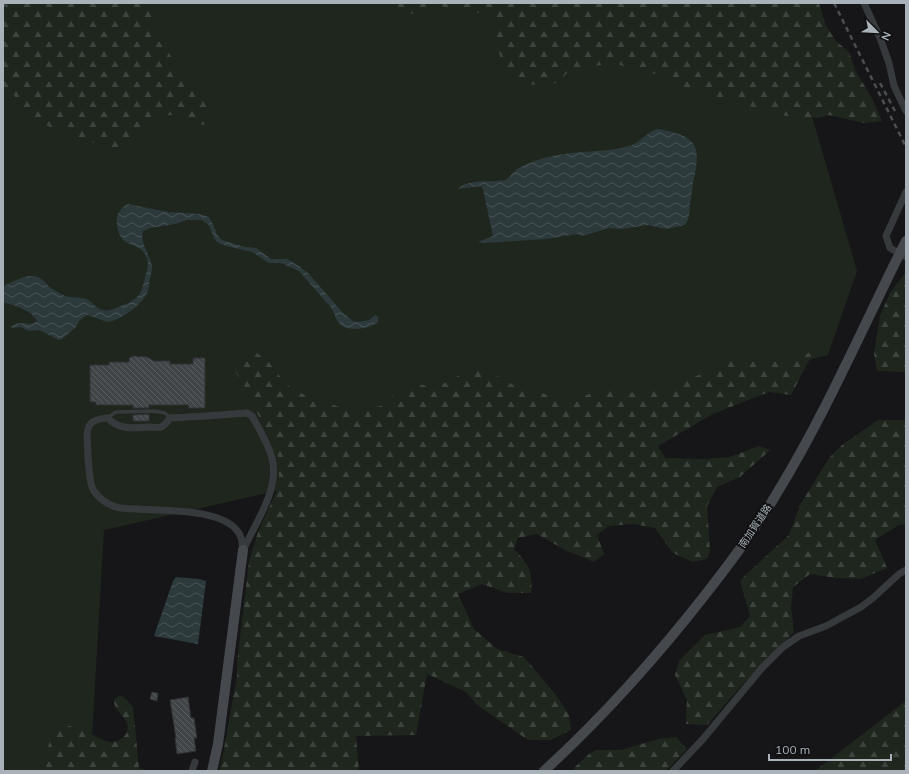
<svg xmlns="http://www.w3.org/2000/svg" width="909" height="774" viewBox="0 0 909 774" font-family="Mulish,'Noto Sans JP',sans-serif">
<defs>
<pattern id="forest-firs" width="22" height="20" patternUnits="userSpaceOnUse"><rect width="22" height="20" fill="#1f261e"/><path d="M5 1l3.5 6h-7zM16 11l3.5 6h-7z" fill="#3d433d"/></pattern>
<pattern id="water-waves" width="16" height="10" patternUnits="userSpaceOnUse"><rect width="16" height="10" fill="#2c3a3c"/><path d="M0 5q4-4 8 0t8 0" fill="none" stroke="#485456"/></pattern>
<pattern id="building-back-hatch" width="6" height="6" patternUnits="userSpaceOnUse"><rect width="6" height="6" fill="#424548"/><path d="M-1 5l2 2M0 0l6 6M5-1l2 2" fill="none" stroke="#5a5d60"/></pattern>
</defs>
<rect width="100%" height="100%" fill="#161618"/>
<path fill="#1f261e" d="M3,3H762L786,26L857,271L828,355L294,487L104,530L90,771H3Z"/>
<path fill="url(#forest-firs)" d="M3,3H152V18L167,50L184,77L199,88L207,107L209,123L202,125C185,112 167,113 149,120L141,136L119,149L71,137L31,118L13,94L3,93Z
M387,3H819L826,26L836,41L849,52L856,72L872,98L882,121L864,123L829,115L818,118L786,116L685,88L656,74L635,70L614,63L574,69L567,73L557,83L542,85L519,84L502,64L489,13H461L441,6C425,14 408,15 391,13Z
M906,272V372L877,371L874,354L880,316L890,293Z
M816,347L791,395L769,392L756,397L713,414L658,446L665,458L704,459L730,457L759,446L770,450L740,477L717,487L707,506L710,551L707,559L693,562L673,553L655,528L633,524L609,526L597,535L604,554L594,562L565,550L537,534L518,538L514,549C529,565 533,571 531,593H507L482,584L458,594L474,629L497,649L524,657L556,695L569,715L571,730L551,740H528L477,705L466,692L427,674L416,735L356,736L359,771H219L222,760L237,676V663L249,561L258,532L278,488L279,478L278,457L245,387L234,369L235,359L245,353H257L267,360L286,384L295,391L345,409L356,411L381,406L399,391L419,384L435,388L469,370L488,371L519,388L538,390L552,398L577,400L602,387L628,393L662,389L704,373L716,363L746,359L768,362L800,359Z
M878,420H906V524L899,525L875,540L887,568L861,579L836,578L810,574L793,587L791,608L794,632L743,684L707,725L686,724L687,700L675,675L679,661L705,635L740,627L750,616L740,580L789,535L800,505L829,458L842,445Z
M119,696L124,697L133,707L139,768L149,771H46L47,750L55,724C65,724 78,728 88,732C98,737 109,747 121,739C125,736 127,733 128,729C128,716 113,712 114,699Z
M906,701V771H815L903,703Z
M676,737L687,749L666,771H573L575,767L589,754L596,750H621L658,739Z"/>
<path fill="url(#water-waves)" d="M657,129C662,129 667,131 672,132C698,139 699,150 695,174C693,182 692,190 691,198C688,209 692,214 685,225L667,229L648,225L621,229L609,228L586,235L581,236L578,234L546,239L483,243L478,242L493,236L483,189L481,186L458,189C470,178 490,183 505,180C510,178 512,173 516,170C526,163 542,158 553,156C578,150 605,153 629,146C641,143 646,132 657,129Z
M128,204L168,212L200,214L209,217L214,226L217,235L222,240L245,247L256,248L271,259H287L299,266L309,274L343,313L353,321L358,322L369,320L375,315L378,317V322C371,329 347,332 340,324C334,318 334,308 327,303L299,271L281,263H269L252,252L226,246L217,242L214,238L209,225L202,220H187L175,224L150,228L143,231C139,241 150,256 152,266C152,270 151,275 150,279C149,283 149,287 148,291C143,304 122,320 107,322L88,315L84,317L80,320L75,328L62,339L59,340L39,330L29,331L21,327L11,328C15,321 25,324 32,324L37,321C32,310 13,305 3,302V286C14,282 22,275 34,276C43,278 45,283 51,288C56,291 65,297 70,297C76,298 83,297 88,300C94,303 96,309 103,310C111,312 119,306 126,304C134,301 142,294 143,285C145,277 150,265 147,258C142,246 134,247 126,242C118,237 116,225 117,217C118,212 123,206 128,204Z
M176,577L199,579L206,581L198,644L154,636L173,581Z"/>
<path fill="url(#building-back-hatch)" stroke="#303134" d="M133,356L147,357L154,361H170V364H193V358H205V408H188L189,405H149V408H133V405H96V402H90V365H109V362H129V358Z
M149,414V421H133V415Z
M152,692L158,693L157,701L150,699Z
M188,697L191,718H194L197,738H194L196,751L177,754L175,738H176L170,700Z"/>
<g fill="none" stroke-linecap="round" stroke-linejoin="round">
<path stroke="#373a3d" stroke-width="3.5" d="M108,418L114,413L117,412L154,411L165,413L170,418"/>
<path stroke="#373a3d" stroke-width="7" d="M864,3L880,38L889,63L894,86L906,111
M906,192L886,236L890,248L906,257
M247,413L252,416C259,429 268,443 272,458C280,489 256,522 243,550C242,545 242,539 240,535C227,508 164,511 137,509C130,509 121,509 113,506C106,503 98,497 94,491C88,483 88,449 87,437C87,422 94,419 108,418C118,430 134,428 149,427C152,427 158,428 161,427C165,425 168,421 170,418L206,416Z
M192,771L195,762
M673,771L703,739L762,668L783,647L799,636L826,626L861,607L873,598L899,574L906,570"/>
<path stroke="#45494d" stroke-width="10" d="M212,771L218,744L243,550
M544,771C604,716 655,659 705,595C731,562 756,529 777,493C821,421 856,343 893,267"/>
<path stroke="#4a4e52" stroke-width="2.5" stroke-dasharray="5 4" stroke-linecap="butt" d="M834,3L906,147
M880,83L895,111"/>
<path stroke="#45494d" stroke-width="10" d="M893,267L906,241"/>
</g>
<g text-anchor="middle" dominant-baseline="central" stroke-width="4" stroke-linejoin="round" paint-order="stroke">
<g font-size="10" fill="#a8b2b8" stroke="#111113">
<text transform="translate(755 526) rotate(-56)">南加賀道路</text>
</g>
</g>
<rect width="909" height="774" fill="none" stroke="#a8b2b8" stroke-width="8"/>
<g transform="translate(877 32) rotate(114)" stroke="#111113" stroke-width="3" paint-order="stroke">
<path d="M0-3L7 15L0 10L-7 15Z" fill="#a8b2b8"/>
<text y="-6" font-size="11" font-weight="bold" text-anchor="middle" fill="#a8b2b8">N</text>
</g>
<path d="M769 754v6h122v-6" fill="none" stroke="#a8b2b8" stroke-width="2"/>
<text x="775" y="754" font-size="12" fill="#a8b2b8" stroke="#111113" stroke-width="3" paint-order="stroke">100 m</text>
</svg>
